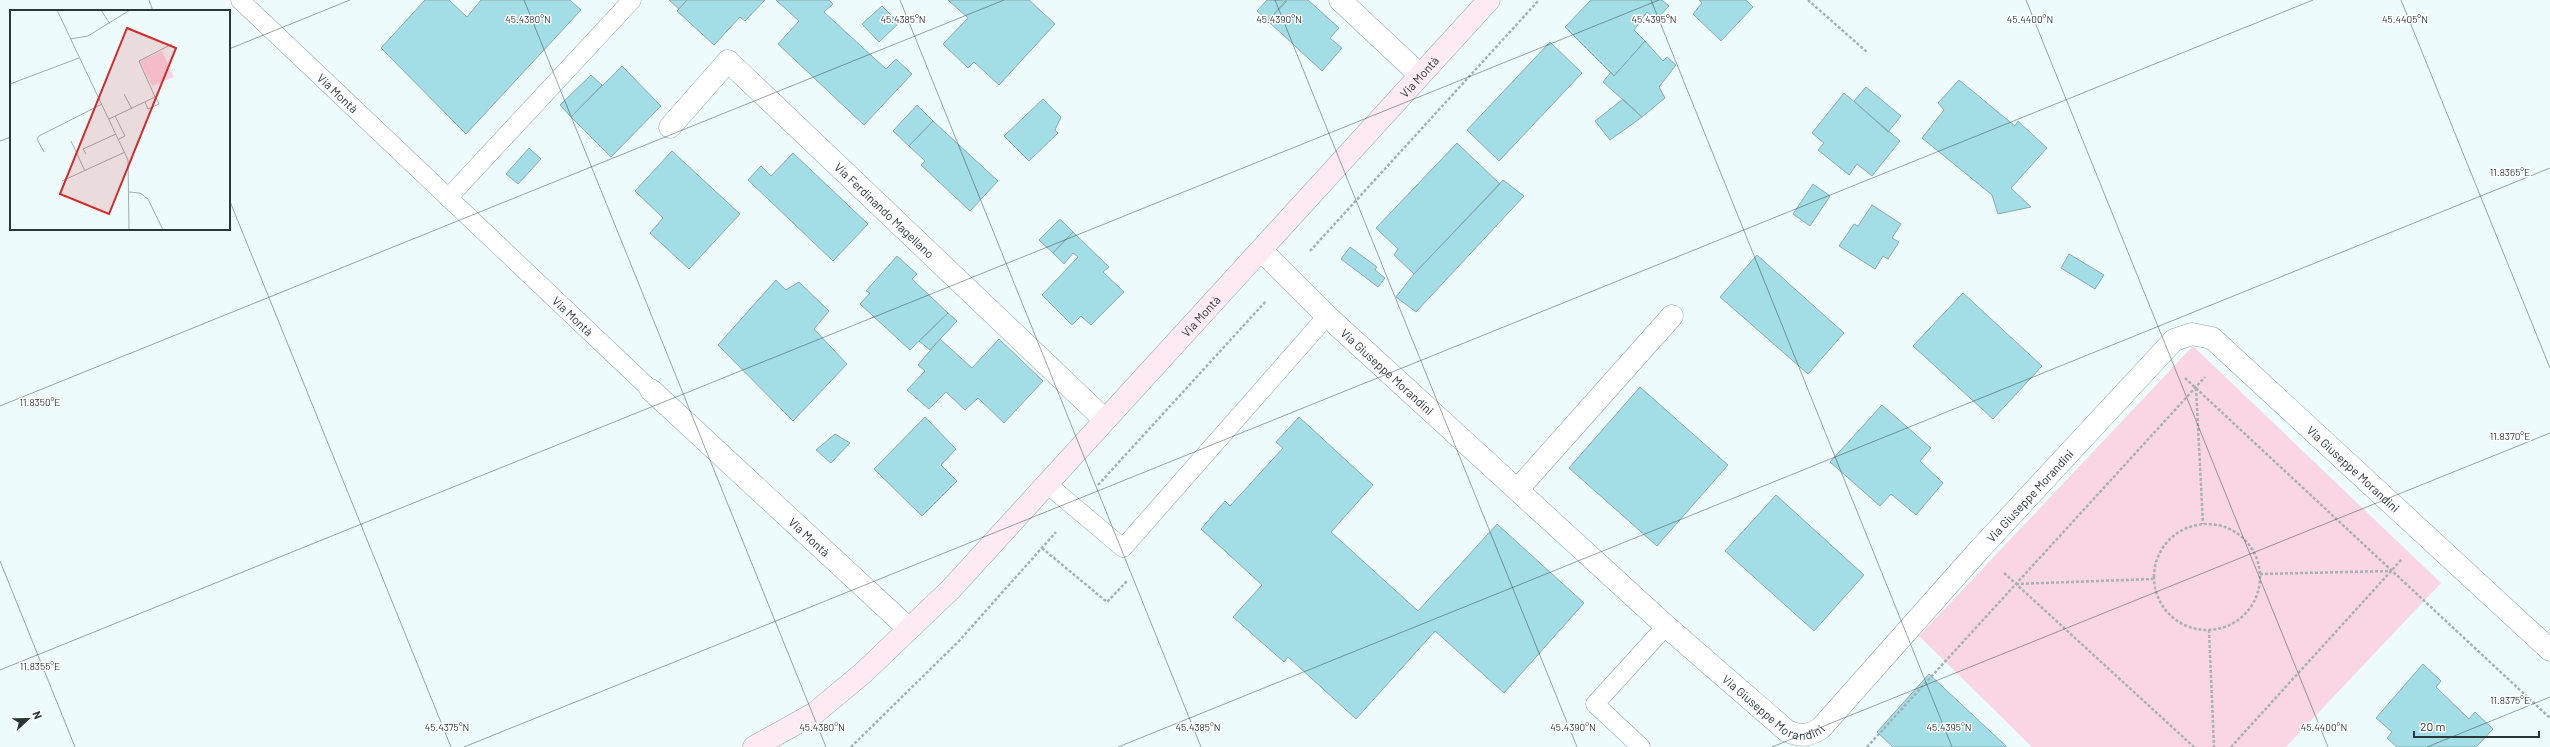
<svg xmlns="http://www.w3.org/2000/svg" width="2550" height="747" viewBox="0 0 2550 747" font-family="Barlow,sans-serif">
<rect width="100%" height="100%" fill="#eefbfd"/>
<path fill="#fad6e4" d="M2193,346L2441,583L2286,747H2032L1919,636Z"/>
<path fill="#a3dde6" stroke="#8aabb0" d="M425,0H449L467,17L481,0H570L581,10L466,134L381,48Z
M669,0H687L679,9Z
M687,0H765L745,21L740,17L714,45L677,11Z
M776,0H829L833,4L824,12L886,69L896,59L912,74L864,125L778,44L799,21Z
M948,0H1029L1055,24L999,85L974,62L968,68L943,44L968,18Z
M1267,0L1287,1L1268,21L1257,11Z
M1286,0H1308L1339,28L1330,38L1342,48L1322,71L1268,21Z
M1591,0H1662L1669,6L1656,20L1647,12L1634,30L1645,41L1614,76L1565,27Z
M1699,0H1746L1753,7L1721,41L1693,14L1702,3Z
M882,6L899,23L879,42L862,24Z
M1645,41L1663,61L1667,57L1676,65L1659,87L1665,98L1642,117L1603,82L1611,72L1614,76Z
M1550,42L1582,73L1499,161L1467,130Z
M622,66L661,106L611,157L571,117Z
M591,75L602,85L571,117L560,105Z
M1959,80L2015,126L2018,121L2047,148L2011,188L2031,207L1998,214L1992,195L1922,138L1944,110L1938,103Z
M1866,87L1901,116L1888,132L1854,101Z
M1844,93L1900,141L1872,176L1857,164L1849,175L1818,150L1824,143L1812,133Z
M1043,99L1061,117L1055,130L1058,133L1029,161L1004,136Z
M1623,99L1642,117L1610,140L1595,121Z
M917,105L933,121L909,146L893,131Z
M933,121L998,181L970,211L921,165L925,161L909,146Z
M1457,143L1500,184L1414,274L1394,255L1398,249L1376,228Z
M529,148L541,159L518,184L506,174Z
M672,151L740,214L689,269L650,233L663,218L635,191Z
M793,153L868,224L833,261L748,180L761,166L771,176Z
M1503,180L1524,196L1416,312L1396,297L1414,274Z
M1813,184L1830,196L1810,226L1793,214Z
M1872,205L1901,224L1892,238L1899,242L1888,259L1883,256L1875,269L1839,246L1854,224L1858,226Z
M1060,219L1073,232L1053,253L1039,240Z
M1073,232L1109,267L1103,272L1124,292L1091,325L1081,316L1072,325L1042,295L1078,257L1073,253L1064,264L1053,253Z
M1350,247L1377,267L1375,270L1385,278L1378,287L1341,259Z
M2069,254L2104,275L2095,289L2061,268Z
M1757,255L1844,333L1808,374L1720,297Z
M897,256L917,274L912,279L948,313L910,350L860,304L870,293L866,291Z
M776,280L786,290L799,282L829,311L814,329L847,364L793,421L718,345Z
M1963,293L2042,366L1993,419L1913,346Z
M948,313L957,321L930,350L919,341Z
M940,339L972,368L999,339L1043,381L1004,423L978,398L965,410L946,392L929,409L907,390L925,371L918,365Z
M1640,387L1728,465L1657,546L1569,468Z
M1882,405L1931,448L1920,461L1943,483L1916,515L1891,494L1880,506L1830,462Z
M925,417L956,449L941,465L957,481L922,516L874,469Z
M1299,417L1373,485L1331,532L1418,611L1497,524L1584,603L1504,693L1435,631L1356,719L1288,657L1284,662L1233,617L1262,585L1201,529L1225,501L1230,506L1283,448L1276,442Z
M835,434L850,443L831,463L816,450Z
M1776,495L1864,575L1814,631L1725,551Z
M2423,664L2441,681L2436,687L2469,719L2475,712L2493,729L2476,747H2397L2387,738L2392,732L2376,718Z
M1929,674L2007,747H1893L1877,732Z"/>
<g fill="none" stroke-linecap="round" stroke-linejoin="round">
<defs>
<g id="lane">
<path id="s1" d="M240,0L651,390"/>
<path d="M448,198L632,0"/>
<path d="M1047,484L1123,548L1327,316"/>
<path d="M1641,747L1595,704L1666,626"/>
</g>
<g id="street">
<path d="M1340,0L1420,75"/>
<path id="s2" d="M670,127L728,61L1105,420"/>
<path id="s3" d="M1262,251L1327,316L1666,626L1787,731C1801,737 1809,736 1821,728L1979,550L2174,340L2192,334L2212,338L2550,650"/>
<path id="s4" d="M651,390L909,629"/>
<path d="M1518,489L1672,316"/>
</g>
<g id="secondary">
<path id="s5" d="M754,747L815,713L863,673L951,589L1489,0"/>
</g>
</defs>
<use href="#lane" stroke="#8aaaaf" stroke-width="19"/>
<use href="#street" stroke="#8aaaaf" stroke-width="23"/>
<use href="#secondary" stroke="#8aaaaf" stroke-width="23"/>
<path stroke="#a5b2b4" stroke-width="2.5" stroke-dasharray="3 2" stroke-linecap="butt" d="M1808,0L1868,53
M1310,251L1539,0
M2185,378L2550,718
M2196,388L2203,524
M1098,485L1266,301
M2154 577a53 53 0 1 1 106 0a53 53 0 1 1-106 0Z
M1042,548L1107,602L1128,580
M2004,573L2194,747
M2260,574L2391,571
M2016,584L2153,579
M2209,630L2214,747
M851,747L959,641L1056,532
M1867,747L2205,377
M2231,747L2402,559"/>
<use href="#lane" stroke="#fff" stroke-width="18"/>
<use href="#street" stroke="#fff" stroke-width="22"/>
<use href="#secondary" stroke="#fdeaf2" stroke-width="22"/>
</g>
<path fill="none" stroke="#293739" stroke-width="1" stroke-opacity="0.45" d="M149,0L153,11M524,0L826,747M900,0L1201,747M1275,0L1577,747M1651,0L1952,747M2026,0L2328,747M2401,0L2550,368M229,49L350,0M0,141L11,137M229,199L451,747M0,406L1004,0M0,561L75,747M0,670L1659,0M464,747L2313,0M1118,747L2550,168M1772,747L2550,433M2427,747L2550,697"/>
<g text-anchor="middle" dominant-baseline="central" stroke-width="3" stroke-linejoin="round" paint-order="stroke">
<g font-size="12" fill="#293739" stroke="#fff">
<text stroke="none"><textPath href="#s5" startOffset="948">Via Montà</textPath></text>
<text stroke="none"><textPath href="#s1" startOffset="135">Via Montà</textPath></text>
<text stroke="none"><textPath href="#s2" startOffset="304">Via Ferdinando Magellano</textPath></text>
<text stroke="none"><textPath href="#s1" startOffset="459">Via Montà</textPath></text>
<text stroke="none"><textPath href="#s5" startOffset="624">Via Montà</textPath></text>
<text stroke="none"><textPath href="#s3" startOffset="174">Via Giuseppe Morandini</textPath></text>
<text stroke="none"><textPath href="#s3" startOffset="1504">Via Giuseppe Morandini</textPath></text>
<text stroke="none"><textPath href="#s3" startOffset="1060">Via Giuseppe Morandini</textPath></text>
<text stroke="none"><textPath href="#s4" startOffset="216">Via Montà</textPath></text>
<text stroke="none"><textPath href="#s3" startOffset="689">Via Giuseppe Morandini</textPath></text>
</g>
</g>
<g transform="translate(10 10)">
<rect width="220" height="220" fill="#eefbfd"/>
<path d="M152,41L164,67L142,76L130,51Z" fill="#fad6e4"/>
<path fill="none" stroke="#9fadaf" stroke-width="1" d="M47,0L118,150L119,220M91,0L100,14M60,29L78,26L120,0M0,74L69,48M114,84L122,99M135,92L138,99L149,94L145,86M105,106L115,126L109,129M99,109L145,87L129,51L162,34M61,131L75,161M34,142L27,129L29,126L92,94M76,144L73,139L106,124M52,171L115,142M119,182L130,183L138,189L153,220"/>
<path fill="#d62828" fill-opacity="0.15" stroke="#d62828" stroke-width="2" d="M117,18L166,38L99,204L50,184Z"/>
<rect width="220" height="220" fill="none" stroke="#293739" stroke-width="2"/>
</g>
<g font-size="10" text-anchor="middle" fill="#293739" stroke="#fff" stroke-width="3" stroke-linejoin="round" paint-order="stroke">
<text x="528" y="23">45.4380°N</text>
<text x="903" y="23">45.4385°N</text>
<text x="1279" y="23">45.4390°N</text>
<text x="1654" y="23">45.4395°N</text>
<text x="2030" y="23">45.4400°N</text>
<text x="2405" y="23">45.4405°N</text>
<text x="2510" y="176">11.8365°E</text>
<text x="40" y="406">11.8350°E</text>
<text x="2510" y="440">11.8370°E</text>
<text x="40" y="670">11.8355°E</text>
<text x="2510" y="704">11.8375°E</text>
<text x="447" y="731">45.4375°N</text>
<text x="822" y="731">45.4380°N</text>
<text x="1198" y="731">45.4385°N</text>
<text x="1573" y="731">45.4390°N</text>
<text x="1949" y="731">45.4395°N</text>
<text x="2324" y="731">45.4400°N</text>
</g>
<g transform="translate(28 719) rotate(68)" stroke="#ffffff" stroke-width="3" paint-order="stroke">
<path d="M0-3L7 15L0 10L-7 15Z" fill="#293739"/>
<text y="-6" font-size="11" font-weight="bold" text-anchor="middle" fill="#293739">N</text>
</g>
<path d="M2414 731v6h125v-6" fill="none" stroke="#293739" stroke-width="2"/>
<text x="2420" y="731" font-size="12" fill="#293739" stroke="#ffffff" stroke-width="3" paint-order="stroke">20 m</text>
</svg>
